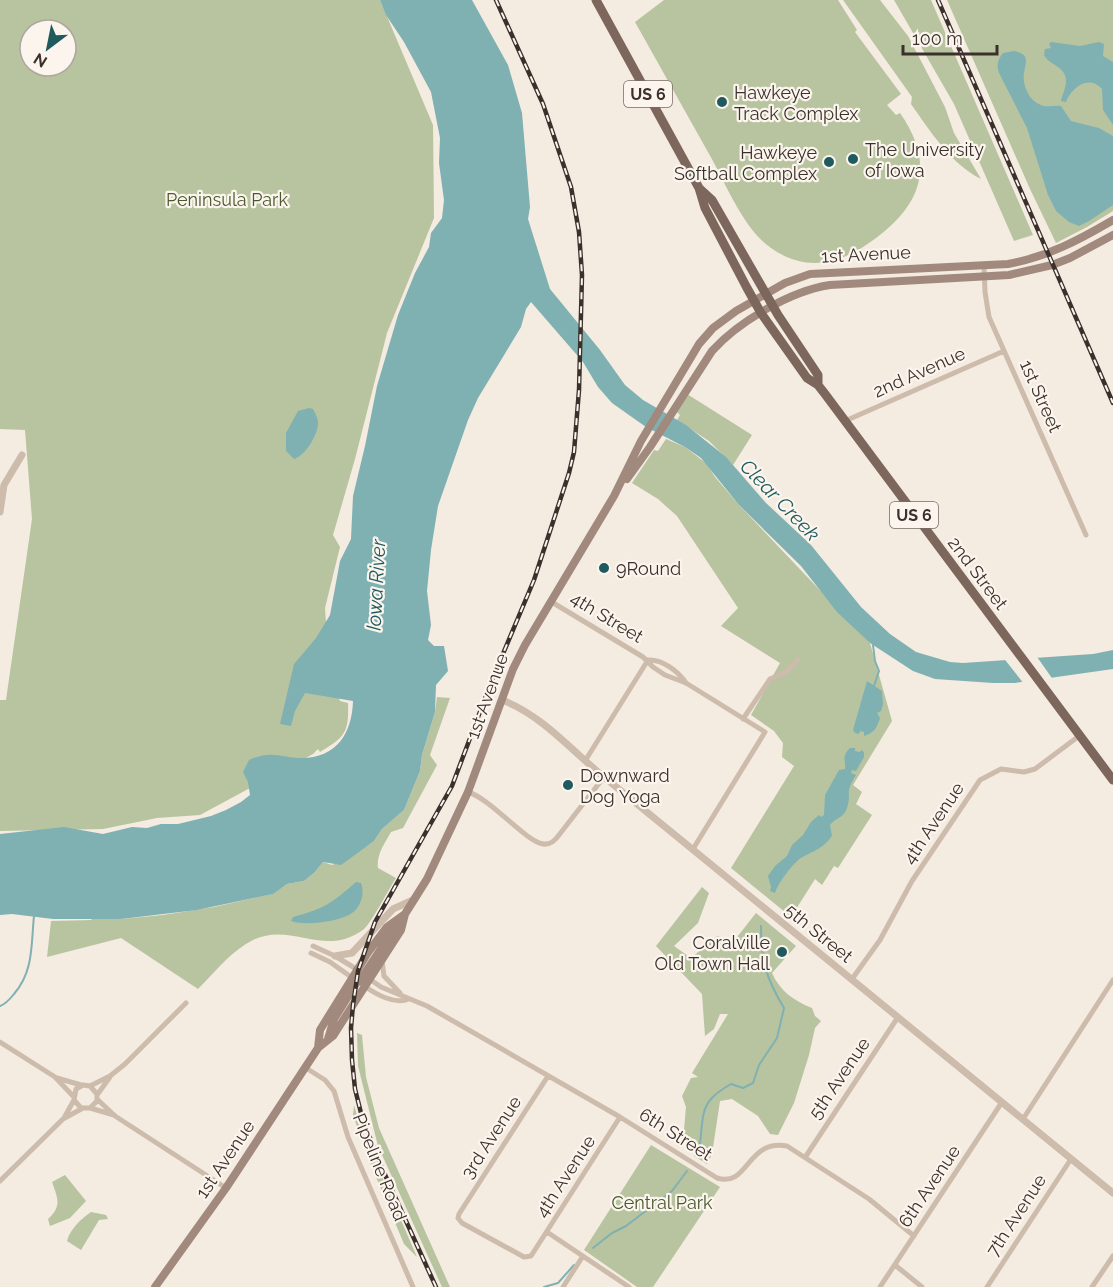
<svg xmlns="http://www.w3.org/2000/svg" width="1113" height="1287" viewBox="0 0 1113 1287" font-family="Raleway,sans-serif">
<rect width="100%" height="100%" fill="#f4ebe1"/>
<path fill="#b8c4a0" fill-rule="evenodd" d="M0,0H380L433,125L434,218L387,333L355,459L333,535L340,547L325,608L329,669L340,701L348,703C349,733 345,737 320,752L318,749L313,754L200,815L157,818L103,829L0,831V700H6L32,519L25,430L0,429ZM30,30H66V66H30Z
M664,0H838L857,30L855,32L901,94L887,105L896,115L900,113C935,163 923,203 876,238C843,263 808,274 771,248C745,230 728,189 713,161C687,115 661,68 635,22Z
M843,0H880L908,36L945,107L954,133L981,179C951,164 930,131 911,104L912,97Z
M894,0H931L1033,235L1014,241L954,104Z
M947,0H1113V211L1087,227L1056,243L1030,189Z
M687,394L752,435L733,465L709,441L677,420L680,415L677,412Z
M666,439L685,447L707,464L715,477L739,505L870,643L892,721L853,785L862,792L856,804L872,815L838,868L834,866L822,885L815,879L791,917L731,868L794,766L782,757L783,743L774,731L751,715L780,663L721,626L738,608L677,516L658,499L632,483L654,450L658,451Z
M437,697L450,698L430,755L437,765L403,828L391,832C385,843 376,855 378,868L396,878C390,887 370,925 364,929C325,959 291,921 253,940C231,951 215,972 198,989L121,938L47,957L51,921L92,920L89,917L121,919L163,915L214,907L272,894L287,884L304,881L314,873L323,862L332,865L352,856L374,841L382,829L404,810L420,771L422,755L435,712Z
M702,887L709,893L698,923L674,946L691,958L717,936L734,941L756,913L796,946L772,973C780,991 794,1001 812,1008L815,1016L821,1021L815,1028L809,1055L794,1103L778,1135L770,1134L758,1116L732,1099L720,1101L712,1154L707,1164L694,1156L695,1148L692,1149L683,1141L686,1107L682,1096L691,1078L698,1077L692,1073L728,1014H720L714,1029L705,1036L702,994L656,946Z
M357,1033L362,1035L366,1077L379,1128L450,1287H442L378,1146L358,1066Z
M354,1105L360,1126L417,1257L404,1244L368,1158L353,1115Z
M651,1145L720,1187L653,1287H637L584,1250Z
M65,1175L86,1201L70,1218L50,1226L48,1219C62,1206 58,1199 52,1182Z
M91,1212L106,1215L108,1219L99,1220L81,1250L67,1241C70,1229 81,1219 91,1212Z"/>
<path fill="#7fb0b2" d="M380,0H472L508,65L522,113L530,207L528,219L550,289L600,350L625,385L643,400L686,425L726,457L766,503L811,545L861,607L890,634L916,652L950,662L963,663L1093,654L1113,650V669L1015,683H993L935,679L913,671L870,643L837,612L801,566L739,505L701,458L685,447L646,427L612,403L598,387L583,362L531,302L526,309L521,327L478,398L468,420L438,506L431,550L427,591L431,625L428,640L434,646H444L448,671L436,685L435,712L422,755L420,771L404,810L382,829L374,841L341,865L323,862L314,873L304,881L287,884L273,894L197,910L121,919H53L12,914L0,915V834L64,827L103,834L132,827L147,828L161,824H178L211,816L226,810L241,802L250,795L248,782L243,772L249,760C254,758 261,755 267,755C277,754 289,758 299,758C336,759 352,734 353,701L305,693L295,711L291,726L280,724L294,664L316,638L330,615L340,561L351,539L353,496L365,446L377,386L398,315L415,273L429,247L431,233L442,218L444,200L439,163L440,138L431,92L404,42L386,15Z
M1051,42L1080,46L1099,42L1104,44L1103,56L1113,62V125L1103,110L1102,89C1088,73 1070,90 1066,102L1061,101C1062,95 1066,88 1066,81C1066,66 1050,66 1044,55L1045,49L1051,48L1049,44Z
M1014,51C1030,55 1026,60 1024,73C1022,85 1029,101 1041,105C1048,108 1054,105 1061,106L1071,121L1099,128L1113,136V205L1089,221L1079,226L1069,222L1056,211L1048,195L1027,128L999,73C996,65 998,59 1003,53Z
M309,408L313,409C315,413 318,418 318,423C318,435 305,456 294,459L286,451V433L298,411Z
M867,681L882,691L883,704L881,711L877,713L880,718C877,728 874,733 864,736V732L860,731L859,734L855,733L853,730Z
M850,748H855V751L860,752L861,750L864,752V757L856,771L852,770L851,773L856,775C844,793 852,794 847,808C844,818 835,818 830,825L832,836C824,848 813,851 801,858C793,863 778,883 775,893L770,891L771,887L768,876L775,866L787,856L792,845L803,835L811,822L819,815L821,817L824,815L825,795L839,770L845,769C846,760 841,757 850,748Z
M356,882L361,883C365,893 361,907 352,913C339,922 305,926 291,921L293,917C324,909 332,903 356,882Z"/>
<path fill="#f4ebe1" d="M1035,654L1054,681L1024,684L1002,656Z"/>
<g fill="none" stroke-linecap="round" stroke-linejoin="round">
<path stroke="#7fb0b2" stroke-width="2" d="M873,645L875,661L879,671L874,686
M0,1006C6,1004 10,999 14,994C34,971 31,944 34,916
M697,1156C704,1138 698,1113 711,1099C716,1093 724,1088 731,1084L743,1088L753,1083L759,1065L777,1038L784,1008C766,978 761,961 761,926
M593,1248L612,1233L626,1226L672,1191L687,1171
M544,1287L558,1283L574,1265"/>
<path stroke="#cdbbac" stroke-width="5" d="M984,265L985,292L989,317L1086,535
M845,421L1004,351
M550,601L643,657L653,667L665,675L686,683L765,732L693,849
M648,660C662,659 678,671 686,683
M743,719L770,679L786,672L798,659
M585,761L648,660
M468,792C491,799 525,841 543,844C551,845 555,840 559,835L604,777
M313,946L335,956L358,970
M311,953L330,962L354,979
M382,961L384,976L400,993
M368,978L381,987L427,1006L620,1117L717,1178C749,1188 746,1139 787,1146L869,1199L914,1236
M852,979L880,940L912,881L980,780L1001,769L1024,772L1035,769L1079,736
M364,986C376,994 394,1005 409,999
M0,1042L55,1077L73,1096
M306,1068L325,1080L334,1091L348,1137L413,1287
M548,1076L459,1214L458,1218L462,1223L524,1257L531,1256L620,1117
M57,1078L81,1085
M90,1086L97,1094V1101L90,1108H81L74,1100L76,1089L83,1085L90,1086L110,1076L125,1064L186,1003
M97,1095L110,1077
M97,1099L115,1116L226,1188
M90,1108L114,1115
M64,1118L74,1100
M1023,1119L1113,980
M806,1156L898,1017
M0,1181L63,1119L83,1108
M547,1232L629,1287
M895,1265L922,1287
M563,1287L583,1256
M880,1287L1002,1102
M987,1287L1071,1159
M1092,1287L1113,1256"/>
<path stroke="#cdbbac" stroke-width="7" d="M0,512L4,485L22,455
M502,700C542,715 572,751 604,777L1113,1193
M335,956L352,953L393,909L415,899"/>
<path stroke="#a18a7d" stroke-width="8" d="M627,479L650,447L712,351C738,322 790,291 830,285L1009,275L1052,265L1070,258L1113,235
M362,982L363,976L388,938L397,921
M328,1039L334,1019L359,979L357,970
M318,1048L320,1030L369,951L387,927L405,914
M155,1287L226,1188L318,1048L333,1036L401,930L405,914L427,879L468,792L513,669L525,645L614,496L641,441L699,344L713,328L736,311L785,283L810,274L1008,264C1047,257 1079,240 1113,220"/>
<path stroke="#7d675c" stroke-width="9" d="M596,0L699,188L705,208L747,288L761,313L807,378L818,385L825,394L1113,780
M700,189L712,200L778,315L818,375V385"/>
<defs>
<path id="rail" d="M938,0L1113,403
M436,1287L381,1166L362,1117L355,1089L352,1060L351,1028L353,1005L358,971L375,922L452,786L492,680L534,580L569,473L574,452L579,390L582,275L579,232L571,187L543,104L496,0"/>
</defs>
<use href="#rail" stroke="#3b302b" stroke-width="4.5"/>
<use href="#rail" stroke="#fbf5ee" stroke-width="2" stroke-dasharray="7" stroke-linecap="butt"/>
</g>
<g fill="#1f5a5e" stroke="#fbf5ee" stroke-width="2">
<circle cx="722" cy="102" r="6"/>
<circle cx="853" cy="159" r="6"/>
<circle cx="829" cy="162" r="6"/>
<circle cx="604" cy="568" r="6"/>
<circle cx="568" cy="785" r="6"/>
<circle cx="782" cy="952" r="6"/>
</g>
<g text-anchor="middle" dominant-baseline="central" stroke-width="4.5" stroke-linejoin="round" paint-order="stroke">
<g fill="#fbf5ee" stroke="#756b66" stroke-width="1.5">
<rect x="624" y="81" width="48" height="26" rx="4.5"/>
<rect x="890" y="502" width="48" height="26" rx="4.5"/>
</g>
<g font-size="16" font-weight="bold" fill="#3b302b">
<text x="648" y="94">US 6</text>
<text x="914" y="515">US 6</text>
</g>
<g font-size="18" fill="#3b302b" stroke="#fbf5ee" text-anchor="start">
<text x="734" y="92">Hawkeye<tspan x="734" dy="21">Track Complex</tspan></text>
<text x="865" y="149">The University<tspan x="865" dy="21">of Iowa</tspan></text>
<text x="817" y="152" text-anchor="end">Hawkeye<tspan x="817" dy="21">Softball Complex</tspan></text>
<text x="616" y="568">9Round</text>
<text x="580" y="775">Downward<tspan x="580" dy="21">Dog Yoga</tspan></text>
<text x="770" y="942" text-anchor="end">Coralville<tspan x="770" dy="21">Old Town Hall</tspan></text>
</g>
<g font-size="18" fill="#4a5a2e" stroke="#fbf5ee">
<text x="227" y="199">Peninsula Park</text>
<text x="662" y="1202">Central Park</text>
</g>
<g font-size="18" fill="#3b302b" stroke="#fbf5ee">
<text transform="translate(866 254) rotate(-3)">1st Avenue</text>
<text transform="translate(919 372) rotate(-24)">2nd Avenue</text>
<text transform="translate(1041 396) rotate(66)">1st Street</text>
<text transform="translate(978 573) rotate(53)">2nd Street</text>
<text transform="translate(607 617) rotate(31)">4th Street</text>
<text transform="translate(487 696) rotate(-70)">1st Avenue</text>
<text transform="translate(933 823) rotate(-56)">4th Avenue</text>
<text transform="translate(819 933) rotate(39)">5th Street</text>
<text transform="translate(839 1078) rotate(-56)">5th Avenue</text>
<text transform="translate(676 1134) rotate(32)">6th Street</text>
<text transform="translate(491 1137) rotate(-57)">3rd Avenue</text>
<text transform="translate(225 1159) rotate(-56)">1st Avenue</text>
<text transform="translate(380 1167) rotate(68)">Pipeline Road</text>
<text transform="translate(565 1176) rotate(-57)">4th Avenue</text>
<text transform="translate(929 1186) rotate(-56)">6th Avenue</text>
<text transform="translate(1016 1215) rotate(-57)">7th Avenue</text>
</g>
<g font-size="20" font-style="italic" fill="#1f5a5e" stroke="#fbf5ee">
<text transform="translate(780 500) rotate(46)">Clear Creek</text>
<text transform="translate(376 585) rotate(-87)">Iowa River</text>
</g>
</g>
<g transform="translate(48 48) rotate(212)"><circle r="28" fill="#fbf5ee" stroke="#aea6a0" stroke-width="1.5"/>
<path d="M0-4.5L10 22L0 15L-10 22Z" fill="#1f5a5e"/>
<text y="-9" font-size="16" font-weight="bold" text-anchor="middle" fill="#3b302b">N</text>
</g>
<path d="M903 45v9h94v-9" fill="none" stroke="#3b302b" stroke-width="3"/>
<text x="912" y="45" font-size="18" fill="#3b302b" stroke="#fbf5ee" stroke-width="4.5" paint-order="stroke">100 m</text>
</svg>
